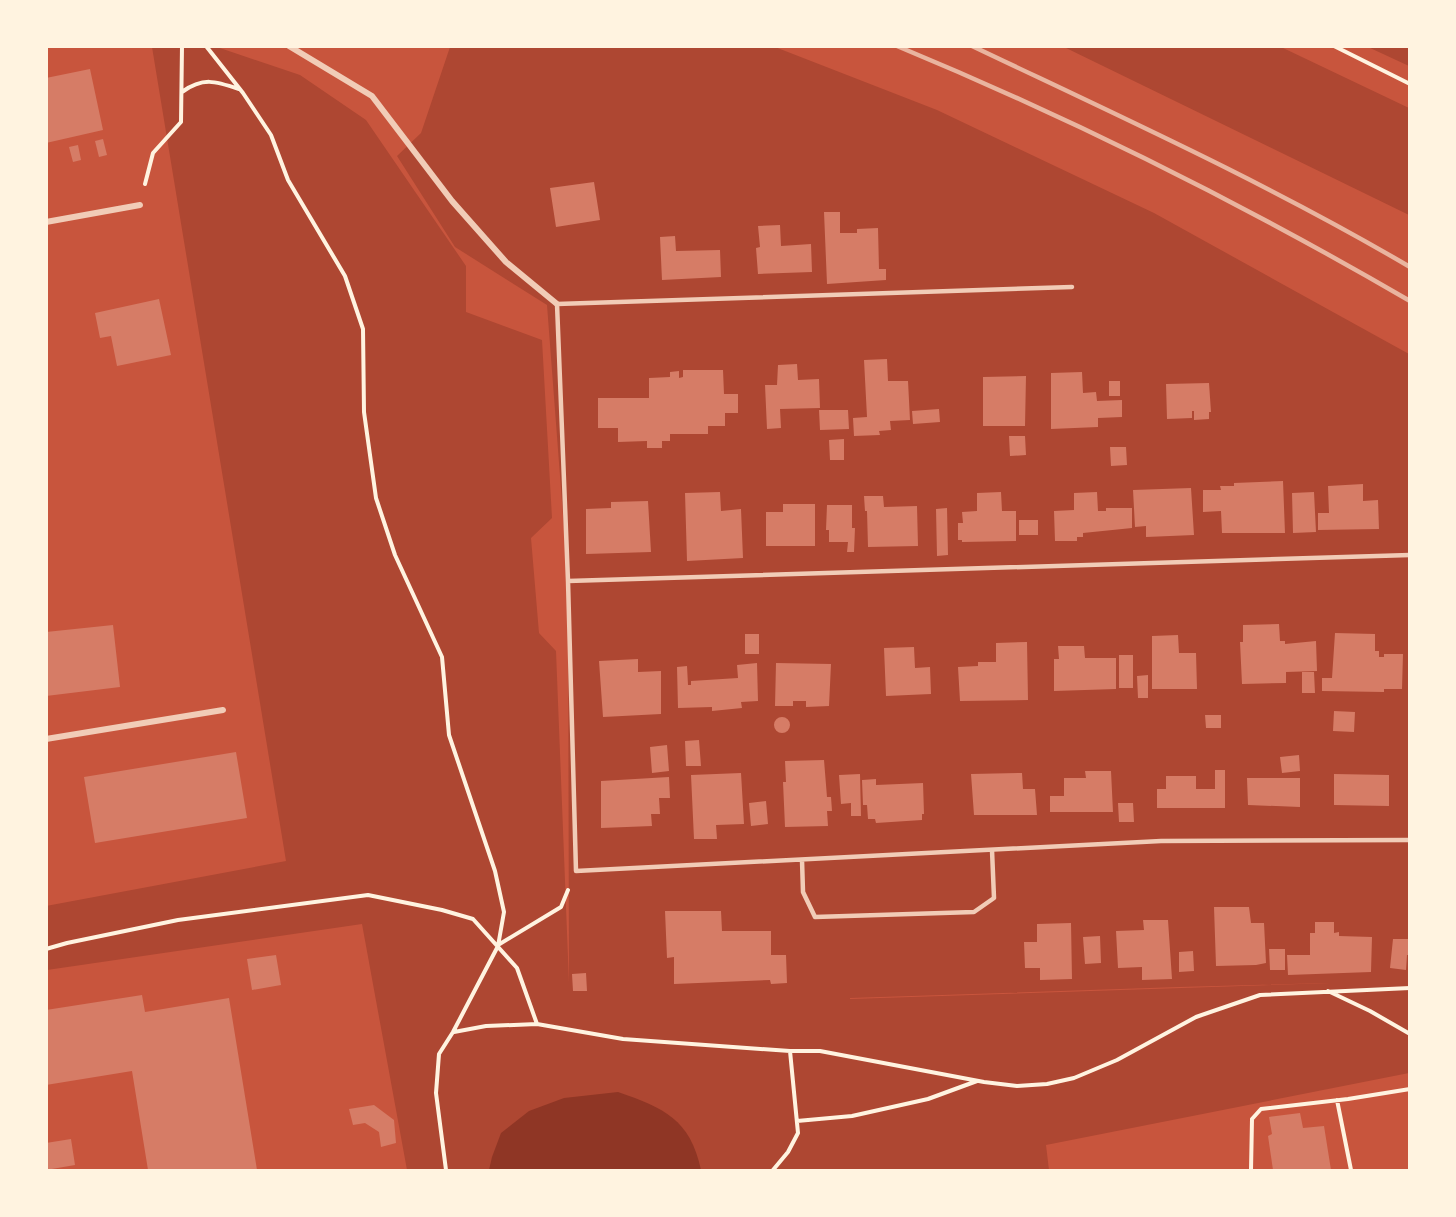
<svg xmlns="http://www.w3.org/2000/svg" width="1456" height="1217" viewBox="0 0 1456 1217" font-family="'PT Sans Narrow',sans-serif">
<rect width="100%" height="100%" fill="#c8553d"/>
<path fill="#ae4732" fill-rule="evenodd" d="M152,47H217L300,75L366,120L466,266V312L542,340L552,518L531,538L539,633L556,651L569,983L568,581L547,305L455,247L397,156L421,133L450,47H775L937,110L1154,213L1409,354V1073L1046,1145L1049,1170H407L362,924L47,970L46,906L286,861ZM1330,983L850,999V998L1179,987Z
M1064,47H1281L1409,108V215Z
M1368,47H1409V67V66Z"/>
<path fill="#8f3625" d="M618,1092C664,1108 690,1119 701,1170H489L492,1157L501,1133L529,1111L564,1098Z"/>
<path fill="#d67c66" d="M90,69L103,130L46,143V78Z
M103,139L107,155L99,157L95,141Z
M78,145L81,160L73,162L69,147Z
M594,182L600,220L556,227L550,188Z
M824,212H840V233H857V229L878,228L879,269H886V280L827,284Z
M780,225L781,246L811,244L812,272L758,274L756,248L760,247L758,226Z
M675,236L676,251L720,250L721,277L662,280L660,237Z
M159,299L171,355L117,366L111,336L100,338L95,313Z
M887,359L888,381H908L910,420L890,421L891,430L879,431L880,435L854,436L853,418L867,417L864,360Z
M797,364L798,380L819,379L820,408L780,409L781,428L767,429L765,385H777L778,365Z
M683,370H723L724,394H738V413H725V426H708V434H670V441H662V448H647V441L618,442V428H598V398H649V378L670,377V372L679,371V378L683,377Z
M1082,372L1083,393L1096,392L1097,401L1122,400V417L1098,418V427L1051,429V373Z
M1026,376L1025,426H983V377Z
M1109,381H1120V396H1109Z
M1209,383L1211,412H1209V419L1194,420V411H1192V418L1167,419L1166,384Z
M939,409L940,422L913,424L912,411Z
M819,410H848L849,429L820,430Z
M1009,436H1025L1026,455L1010,456Z
M844,439V460H830L829,440Z
M1110,447H1126L1127,465L1111,466Z
M1283,481L1285,533H1222L1221,511L1203,512V490H1221L1220,486H1234V483Z
M1363,484V501L1378,500L1379,529L1318,530V513H1329L1328,486Z
M1191,488L1194,535L1146,537V526L1135,527L1133,490Z
M720,492L721,511L741,509L743,558L687,561L685,493Z
M1001,492L1002,511H1016V541L962,542V540H958V523H963L962,512L977,511V493Z
M1097,492L1098,511H1106V508H1132V528L1083,533V537H1077V541H1055L1054,511L1074,510V493Z
M1314,492L1316,532L1293,533L1292,493Z
M864,496H883L884,507L917,506L918,546L868,547L867,511H865Z
M648,501L651,552L586,554V509L611,508V502Z
M783,504H815V546H766V512H783Z
M827,505H852V528H855L854,552H847L848,542H829V530H826Z
M947,508L948,555L937,556L936,509Z
M1019,520H1038V535H1019Z
M1279,624L1280,641H1285V644L1316,641L1317,671L1286,672V683L1242,684L1240,642H1243V625Z
M113,625L120,687L46,696V632Z
M1335,633L1375,634V651H1379V657H1384V654H1403L1402,689H1384V692L1322,691V678H1332Z
M745,634H759V654H745Z
M1178,635L1179,653H1196L1197,689H1152V636Z
M1027,642L1028,700L960,701L958,667L978,666V662H996V643Z
M1058,646H1084L1085,658H1116V689L1054,691V659H1059Z
M914,647L915,668L930,667L931,694L886,696L884,648Z
M1119,655H1133V688H1119Z
M638,659V672L661,671V714L603,717L599,661Z
M757,663L758,701L741,702L742,708L712,711V707L678,708L677,667L687,666L688,685H691V681L738,678L737,665Z
M776,663L831,664L829,706L806,707V701H793V706H775Z
M1302,672H1314L1315,693H1302Z
M1148,675V698H1138L1137,676Z
M1334,711L1355,712L1354,732L1333,731Z
M1205,715H1221V728H1206Z
M774 725a8 8 0 1 1 16 0a8 8 0 1 1-16 0Z
M699,740L701,766H686L685,741Z
M667,745L669,771L652,773L650,747Z
M236,752L247,818L95,843L84,777Z
M1299,755L1300,771L1282,773L1280,757Z
M824,760L827,797H831L832,811H827L828,826L785,827L783,782H786L785,761Z
M1215,770H1225V808H1157V789H1166V776H1196V789H1215Z
M1085,771H1111L1113,812H1050V796H1064V778H1086Z
M741,773L744,824L716,825L717,839H694L691,775Z
M1022,773L1023,789H1035L1037,815H974L971,774Z
M860,774L861,816H851V803L841,804L839,775Z
M1334,774L1389,775V806L1334,805Z
M669,777L670,798H659L660,814H651L652,826L601,828V781Z
M1247,778H1300V807L1248,805Z
M876,779V785L923,783L924,814H922V820L876,823L875,819H868L867,805H863L862,780Z
M766,801L768,824L751,826L749,803Z
M1118,803H1133L1134,822H1119Z
M1214,907H1249L1251,923H1264L1266,963L1256,965L1216,966Z
M665,911H721L722,931H771V955H786L787,983L771,984L770,980L674,984V957L667,958Z
M1143,920H1168L1172,979L1142,980V967L1118,968L1116,931L1144,930Z
M1315,922H1334V933L1339,932V936L1372,937L1371,972L1288,975L1287,955H1310V933H1315Z
M1071,923L1072,979L1040,980V968H1025L1024,942H1037V924Z
M1100,936L1101,963L1085,964L1083,937Z
M1393,939H1410V955H1407L1406,970L1390,968Z
M1269,949H1285V970H1270Z
M1193,951L1194,971L1179,972V952Z
M276,955L281,985L252,990L247,959Z
M586,973L587,991H573L572,974Z
M142,995L145,1012L229,998L257,1170H148L132,1071L46,1085V1010Z
M374,1105L394,1120L396,1143L381,1147L379,1132L365,1123L353,1125L349,1109Z
M1300,1113L1303,1128L1324,1126L1331,1170H1273L1268,1136L1272,1134L1269,1117Z
M71,1139L75,1165L46,1170V1143Z"/>
<g fill="none" stroke-linecap="round" stroke-linejoin="round">
<path stroke="#fff3e0" stroke-width="4" d="M206,46L243,93L271,135L288,180L345,276L363,329L364,412L376,498L395,555L442,657L449,735L495,871L504,912L498,946L453,1032L439,1054L436,1093L446,1170
M1334,46L1410,84
M182,92C203,77 215,81 239,89
M145,184L153,153L181,122L182,46
M498,945L561,907L568,890
M46,949L67,943L178,920L368,895L442,910L473,919L517,968L537,1024
M1328,991L1370,1011L1410,1034
M454,1032L486,1026L537,1024L623,1039L790,1051H820L984,1082L1017,1086L1047,1084L1074,1078L1117,1060L1196,1017L1260,995L1410,988
M1337,1100L1351,1170
M797,1121L852,1116L928,1099L977,1081
M773,1170L788,1152L798,1133L790,1051
M1251,1170L1252,1119L1261,1109L1348,1099L1410,1089"/>
<path stroke="#f1ccb7" stroke-width="4.5" d="M1072,287L557,304L568,581L576,871L1161,841L1410,840
M568,581L1410,555
M802,860L803,892L815,917L974,912L994,898L992,850"/>
<path stroke="#f1ccb7" stroke-width="6" d="M289,46L372,96L452,201L506,262L557,304
M46,222L140,205
M46,739L223,710"/>
<path stroke="#e9b49f" stroke-width="4.5" d="M897,46C1073,119 1245,205 1410,301
M972,46C1119,116 1269,184 1410,267"/>
</g>
<rect width="1456" height="1217" fill="none" stroke="#fff3e0" stroke-width="96"/>
</svg>
